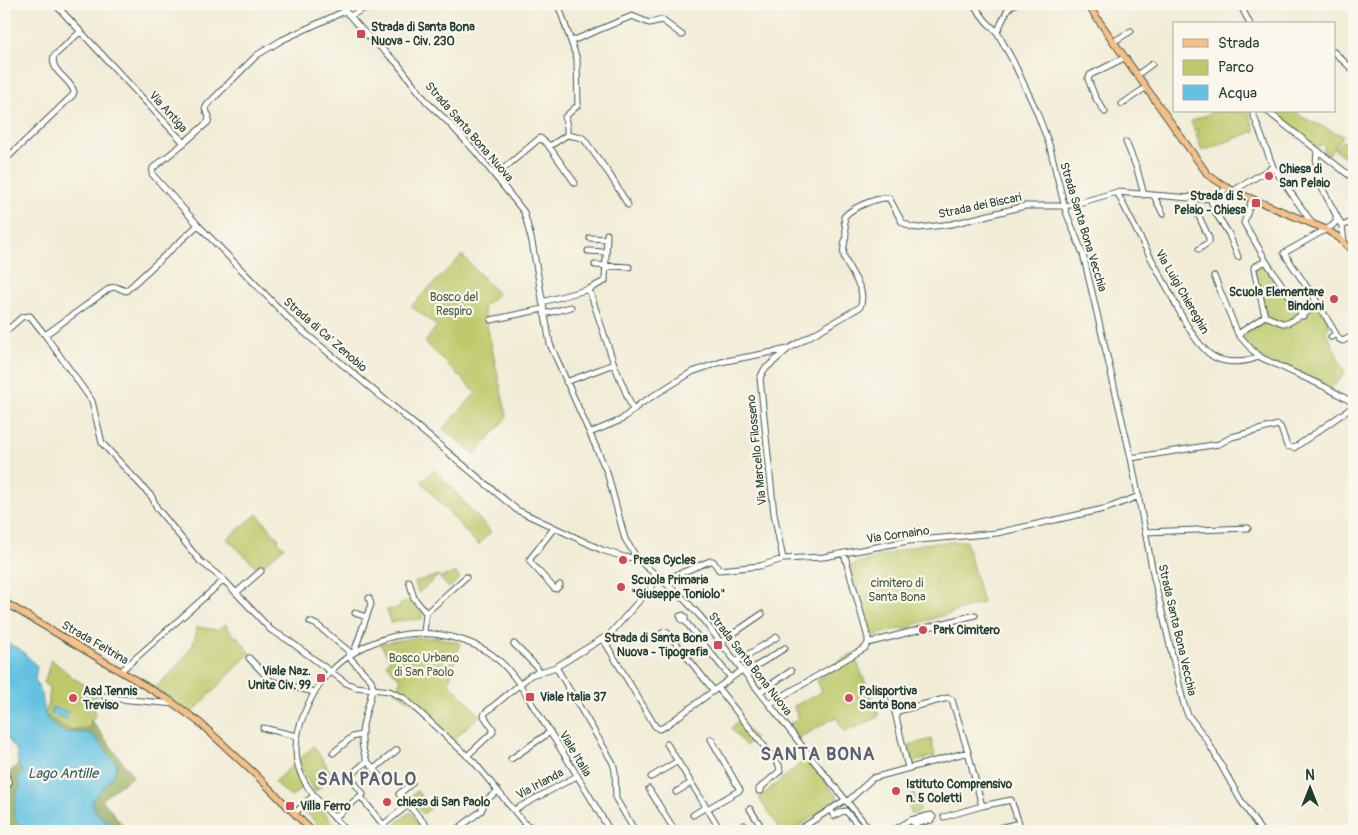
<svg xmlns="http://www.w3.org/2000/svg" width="1358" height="835" viewBox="0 0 1358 835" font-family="Pangolin,sans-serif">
<rect width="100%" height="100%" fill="#fbf7ec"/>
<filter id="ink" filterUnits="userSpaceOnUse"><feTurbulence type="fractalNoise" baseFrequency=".02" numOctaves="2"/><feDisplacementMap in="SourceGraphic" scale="10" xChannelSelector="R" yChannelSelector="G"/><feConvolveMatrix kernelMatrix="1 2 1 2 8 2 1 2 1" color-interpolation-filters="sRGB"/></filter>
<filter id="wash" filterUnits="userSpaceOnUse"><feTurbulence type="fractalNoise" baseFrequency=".0096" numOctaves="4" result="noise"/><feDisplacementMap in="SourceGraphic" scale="20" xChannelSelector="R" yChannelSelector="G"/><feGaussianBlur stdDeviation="1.12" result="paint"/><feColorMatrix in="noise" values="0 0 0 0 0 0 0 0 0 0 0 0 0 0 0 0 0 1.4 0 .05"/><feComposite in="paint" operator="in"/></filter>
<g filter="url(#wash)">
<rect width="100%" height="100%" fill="#f1ecd6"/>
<path fill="#bdc96a" stroke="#6e834f" d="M1216,111H1248L1255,131L1202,151L1196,135H1198V129L1195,130V133L1191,121Z
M1270,111H1296L1300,116L1343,136L1329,155L1323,150L1325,147L1322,144L1318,148Z
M1342,141L1354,149V159L1353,162L1335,150Z
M462,255L498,294L483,307L507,417L475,454L443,429L476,393L425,342L437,326L411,306Z
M1266,261L1302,315L1319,305L1330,326L1326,331L1345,373L1330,390L1262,358L1238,334L1265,316L1254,270Z
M435,470L491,532L478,545L421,481Z
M257,514L279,539L277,541L284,547L259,569L227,539Z
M966,541L983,603L913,625L911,628L905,630L902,628L870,637L851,569V565L921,544Z
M455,572L460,578L449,588L439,577L450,575Z
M439,575L418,593L415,582Z
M411,599L422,612V619L400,621L399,620L390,623L387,610L400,608V604Z
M225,624L235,637L237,636L250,653L192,713L155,688L171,673L193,646L197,627L217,630Z
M416,637L439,638L460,643L449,683L480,715L453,740L414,703L395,691L401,680L386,664L390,659L380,644Z
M853,653L879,715L877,718L844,732L836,717L799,738L788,724L798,720L794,706L822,692L817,679L834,669L833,665Z
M51,659L72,677L97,693L94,718L91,720V728L70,730L45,715L49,702V690L48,685L44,684Z
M739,720L755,739L746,746L731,728Z
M931,739L935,756L913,762L909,745Z
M314,746L333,776L315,792L304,775L299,759Z
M807,758L837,796L838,800L792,831H781L759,798Z
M294,764L303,787L291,797L274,782Z
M417,791L431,808L423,814L409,797Z
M915,794L921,811L912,814L905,797Z
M313,800V801L341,831H323L308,814L301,812Z
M410,812L427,831H394L391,828Z"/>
<path fill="#96ad5e" stroke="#5a7549" d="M45,715L70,730L91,728V720L133,776L102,799L127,831H113V825L111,822L104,821L93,807L92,800L114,775L118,764L103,749L98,740L79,732L65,733L51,724Z
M18,764L23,772L21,775L20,788L17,791L16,821L26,831H9L4,825V788L9,783L7,775Z"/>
<path fill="#63c2e1" stroke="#41808a" d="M4,642L20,649L37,666L35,680L42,694L45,715L51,724L65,733H88L94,736L117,764L114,775L92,800C93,811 101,818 110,822L113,825V831H26C7,814 16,813 17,790L21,788L18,778L23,772L18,764L17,752L4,732Z
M52,707L69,712L66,719L50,714Z"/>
</g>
<g filter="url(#ink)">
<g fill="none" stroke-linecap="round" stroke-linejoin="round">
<defs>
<path id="minor" d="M55,4L184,143L153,168L152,174L198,225
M339,4L366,34L397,63L427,102L448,122L475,151L524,212L532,242L550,344L607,472L625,539L637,558L643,564L683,598L700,616L813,760L871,831
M973,4L986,21L997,32L1013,61L1036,110L1049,144L1066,212L1083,254L1131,458L1154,578L1184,705L1188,715L1207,740L1240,799L1261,831
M1240,4L1250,24
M350,16L373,4
M997,32L1008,9L1015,4
M572,41L632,16L649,23L662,20L682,35
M1113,42L1131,31
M1334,52L1354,71
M1137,75L1152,64
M1122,104L1145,88
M1252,111L1273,167L1312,223
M1267,111L1354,179
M1105,112L1095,97L1088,79L1090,75L1124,58
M567,135L583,138L586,142L610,175L628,205
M1126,142L1137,169L1144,195
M184,143L208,122L209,116L205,109L207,105L257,55L282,40L345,11
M548,145L575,183
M1317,151L1316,165L1322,188L1342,226L1344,242
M4,161L73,95L74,92C71,79 49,71 54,56L80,32
M495,176L540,138L550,146L567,135V127L565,117L578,105L577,59L558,4
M1233,191L1273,167
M1117,192C1133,224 1149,256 1167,287C1177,307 1195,346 1214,357C1226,364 1248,363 1259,356
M1154,196L1163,214
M1190,197L1209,238V242L1199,249
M1210,198L1215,212L1229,234L1238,257
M1252,199L1244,223L1264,257
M1342,226L1354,221
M590,238L607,239
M588,251L606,252
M1265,260L1303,316
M595,265L629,267
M1214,276L1238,334L1252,350L1262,358L1325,387L1354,403
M589,289L614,364
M542,302L589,289L605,281L607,234
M544,314L571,307
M1265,316L1254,270V267L1266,261
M491,320L543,309
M4,333L22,317L30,316L45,335L92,401L102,443L152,497L157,508L200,561L224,580L271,630L288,640L346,683L356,687L389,691L404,698L474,762L525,824L535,829L549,831
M1238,334L1265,316L1282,323H1288L1319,305
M1336,334L1319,305L1284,253L1332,226L1336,222V217
M45,335L110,288L116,287L126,291L198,225L293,323L517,510L602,550L624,557L637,558
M1331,337L1336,334L1339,339L1343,341L1354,335
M566,382L614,364L633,410
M590,433L621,420L640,404L692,372L721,362L788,349L860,307C868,288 849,274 844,256C842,248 846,241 846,233C846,228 844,222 844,217C851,208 877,197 889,198L902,222L911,227L919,228L952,224L1025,206H1064L1075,204L1117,192L1202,199L1215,197L1227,188
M1131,458L1219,444L1232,437L1278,425L1281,428L1287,446L1294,448L1354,406
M554,528L530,559L531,563L554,588L556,589L560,585
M1145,532L1248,528
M844,553L868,638V643L975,615
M783,559L774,514L760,378L764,370L788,349
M409,581L414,598L426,613
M665,582L671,577L710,561H713L719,570L760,566L783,559L824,557L908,541L997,533L1108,508L1139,496
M236,593L261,571
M355,613L366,617
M685,621L682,620L680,616L683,615L685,617V621L731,678
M310,622L317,625L351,653
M424,633L426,613L466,577
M672,638H664L662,633L667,632L714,691
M603,639L655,726L659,729L664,727L742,670
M721,642L762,614
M514,644L537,667L538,672
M354,652L371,604L369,598
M249,658L271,681L314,692
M736,662L777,637
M121,671L224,580
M745,673L785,648
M718,688L779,765L780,771L759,789V791H761L762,786
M890,691L908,768
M760,692L791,671
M104,696L119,699L175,704
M769,704L865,648L868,643
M896,715L898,711L948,698L952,700L968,752
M263,728L297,736
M667,744L721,831
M333,753L352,737L361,735
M467,756L493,732V729L484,716L485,713L531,675L556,667
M511,759L550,732
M367,761L383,779
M374,769L397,750
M4,771L9,783L4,792
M651,777L678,761
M412,783L399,794L431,831
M649,789L675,831
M676,792L691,783
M361,797L388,831
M847,802L873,778L968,752L982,806L944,817
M982,806L1011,800L1019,823L988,831
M707,809L740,790L711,739
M750,809L764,831
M830,809L834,816L841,812L846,811L863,831
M514,810L577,776
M295,813L314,795
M693,815L706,807
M334,818L363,794L351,778V775L367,761C355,733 367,715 373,687L371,680L348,656
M4,819L13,831
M383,825L408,805
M347,831C330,812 307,794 299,769C293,751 297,731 304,714C327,654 390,622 451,637C467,641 483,647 496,658C515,673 527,697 541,718C565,755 588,793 610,831
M455,831L481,811L486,800L498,791
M635,831L616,799L615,771L613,763L556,667L610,634L660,577
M734,831L744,825
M797,831L845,800
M892,831L911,820L931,815L933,817L931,820L915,824L911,820"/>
<path id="major" d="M1087,4L1208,175L1233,191L1325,229L1338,237L1354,252
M4,602L169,700L200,723L256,775L312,831"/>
</defs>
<use href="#minor" stroke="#3e574c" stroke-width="7"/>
<use href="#major" stroke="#3e574c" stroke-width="8"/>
<use href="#minor" stroke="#fff" stroke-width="5"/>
<use href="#major" stroke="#f5bf86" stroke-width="6"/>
</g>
</g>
<g fill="#d1495b" stroke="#fbf7ec" stroke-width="2">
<rect x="356" y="29" width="10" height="10" rx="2.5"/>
<circle cx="1269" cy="176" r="5"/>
<rect x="1251" y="198" width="10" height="10" rx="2.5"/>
<circle cx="1334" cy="299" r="5"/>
<circle cx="623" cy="560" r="5"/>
<circle cx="621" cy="587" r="5"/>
<circle cx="923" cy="630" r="5"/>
<rect x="713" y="640" width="10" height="10" rx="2.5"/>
<rect x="316" y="673" width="10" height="10" rx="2.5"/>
<rect x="525" y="692" width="10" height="10" rx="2.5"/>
<circle cx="73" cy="698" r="5"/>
<circle cx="849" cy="698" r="5"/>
<circle cx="896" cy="791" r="5"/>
<circle cx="387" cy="802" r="5"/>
<rect x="285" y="801" width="10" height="10" rx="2.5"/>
</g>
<g text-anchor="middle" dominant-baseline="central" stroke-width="4.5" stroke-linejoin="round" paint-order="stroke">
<g font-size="12" font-weight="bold" fill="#1f3d34" stroke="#fbf7ec" text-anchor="start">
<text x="371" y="27">Strada di Santa Bona<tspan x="371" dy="14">Nuova - Civ. 230</tspan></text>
<text x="1279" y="169">Chiesa di<tspan x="1279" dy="14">San Pelaio</tspan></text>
<text x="1246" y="196" text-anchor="end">Strada di S.<tspan x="1246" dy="14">Pelaio - Chiesa</tspan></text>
<text x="1324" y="292" text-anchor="end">Scuola Elementare<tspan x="1324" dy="14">Bindoni</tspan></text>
<text x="633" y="560">Presa Cycles</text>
<text x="631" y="580">Scuola Primaria<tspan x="631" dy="14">"Giuseppe Toniolo"</tspan></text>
<text x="933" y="630">Park Cimitero</text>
<text x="708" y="638" text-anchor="end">Strada di Santa Bona<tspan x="708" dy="14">Nuova - Tipografia</tspan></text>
<text x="311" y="671" text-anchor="end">Viale Naz.<tspan x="311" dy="14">Unite Civ. 99</tspan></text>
<text x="83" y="691">Asd Tennis<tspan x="83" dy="14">Treviso</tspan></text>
<text x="859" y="691">Polisportiva<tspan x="859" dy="14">Santa Bona</tspan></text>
<text x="540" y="697">Viale Italia 37</text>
<text x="906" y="784">Istituto Comprensivo<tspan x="906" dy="14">n. 5 Coletti</tspan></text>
<text x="397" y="802">chiesa di San Paolo</text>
<text x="300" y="806">Villa Ferro</text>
</g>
<g font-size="12" fill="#1f3d34" stroke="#fbf7ec">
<text transform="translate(168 112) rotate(48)">Via Antiga</text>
<text transform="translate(469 132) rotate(49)">Strada Santa Bona Nuova</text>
<text transform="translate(980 206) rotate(-12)">Strada dei Biscari</text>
<text transform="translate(1083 227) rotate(73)">Strada Santa Bona Vecchia</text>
<text transform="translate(1182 292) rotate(60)">Via Luigi Chiereghin</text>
<text transform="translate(325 335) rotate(41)">Strada di Ca' Zenobio</text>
<text transform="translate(757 450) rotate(-96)">Via Marcello Filosseno</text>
<text transform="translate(898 535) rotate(-8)">Via Cornaino</text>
<text transform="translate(1177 630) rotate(77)">Strada Santa Bona Vecchia</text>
<text transform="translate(95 643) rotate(30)">Strada Feltrina</text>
<text transform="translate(750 664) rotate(52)">Strada Santa Bona Nuova</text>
<text transform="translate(575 754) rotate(59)">Viale Italia</text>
<text transform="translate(540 784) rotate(-28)">Via Irlanda</text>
</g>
<g font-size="12" fill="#466042" stroke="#fbf7ec">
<text x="454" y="297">Bosco del<tspan x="454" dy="14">Respiro</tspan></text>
<text x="897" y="583">cimitero di<tspan x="897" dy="14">Santa Bona</tspan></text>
<text x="424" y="658">Bosco Urbano<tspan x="424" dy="14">di San Paolo</tspan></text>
</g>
<g font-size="14" font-style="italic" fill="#305e5f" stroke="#fbf7ec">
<text x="63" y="773">Lago Antille</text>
</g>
<g font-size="18" font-weight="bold" letter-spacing="1" fill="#596175" stroke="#fbf7ec">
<text x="818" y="754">SANTA BONA</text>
<text x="367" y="779">SAN PAOLO</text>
</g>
</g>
<rect width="1358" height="835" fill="none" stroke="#fbf7ec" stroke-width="20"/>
<rect x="1173" y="22" width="162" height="90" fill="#fbf7ec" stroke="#a3ada2"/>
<rect x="1183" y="39" width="25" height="8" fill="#f5bf86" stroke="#a3ada2"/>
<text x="1218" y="48" font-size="15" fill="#1f3d34">Strada</text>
<rect x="1183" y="60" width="25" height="15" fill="#bdc96a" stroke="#a3ada2"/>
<text x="1218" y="72" font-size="15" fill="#1f3d34">Parco</text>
<rect x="1183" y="85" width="25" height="15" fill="#63c2e1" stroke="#a3ada2"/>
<text x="1218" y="98" font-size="15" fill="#1f3d34">Acqua</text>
<g transform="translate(1310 788)" stroke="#fbf7ec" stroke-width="4" paint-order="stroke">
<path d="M0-4L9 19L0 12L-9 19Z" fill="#1f3d34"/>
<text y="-8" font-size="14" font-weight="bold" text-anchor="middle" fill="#1f3d34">N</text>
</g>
</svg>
